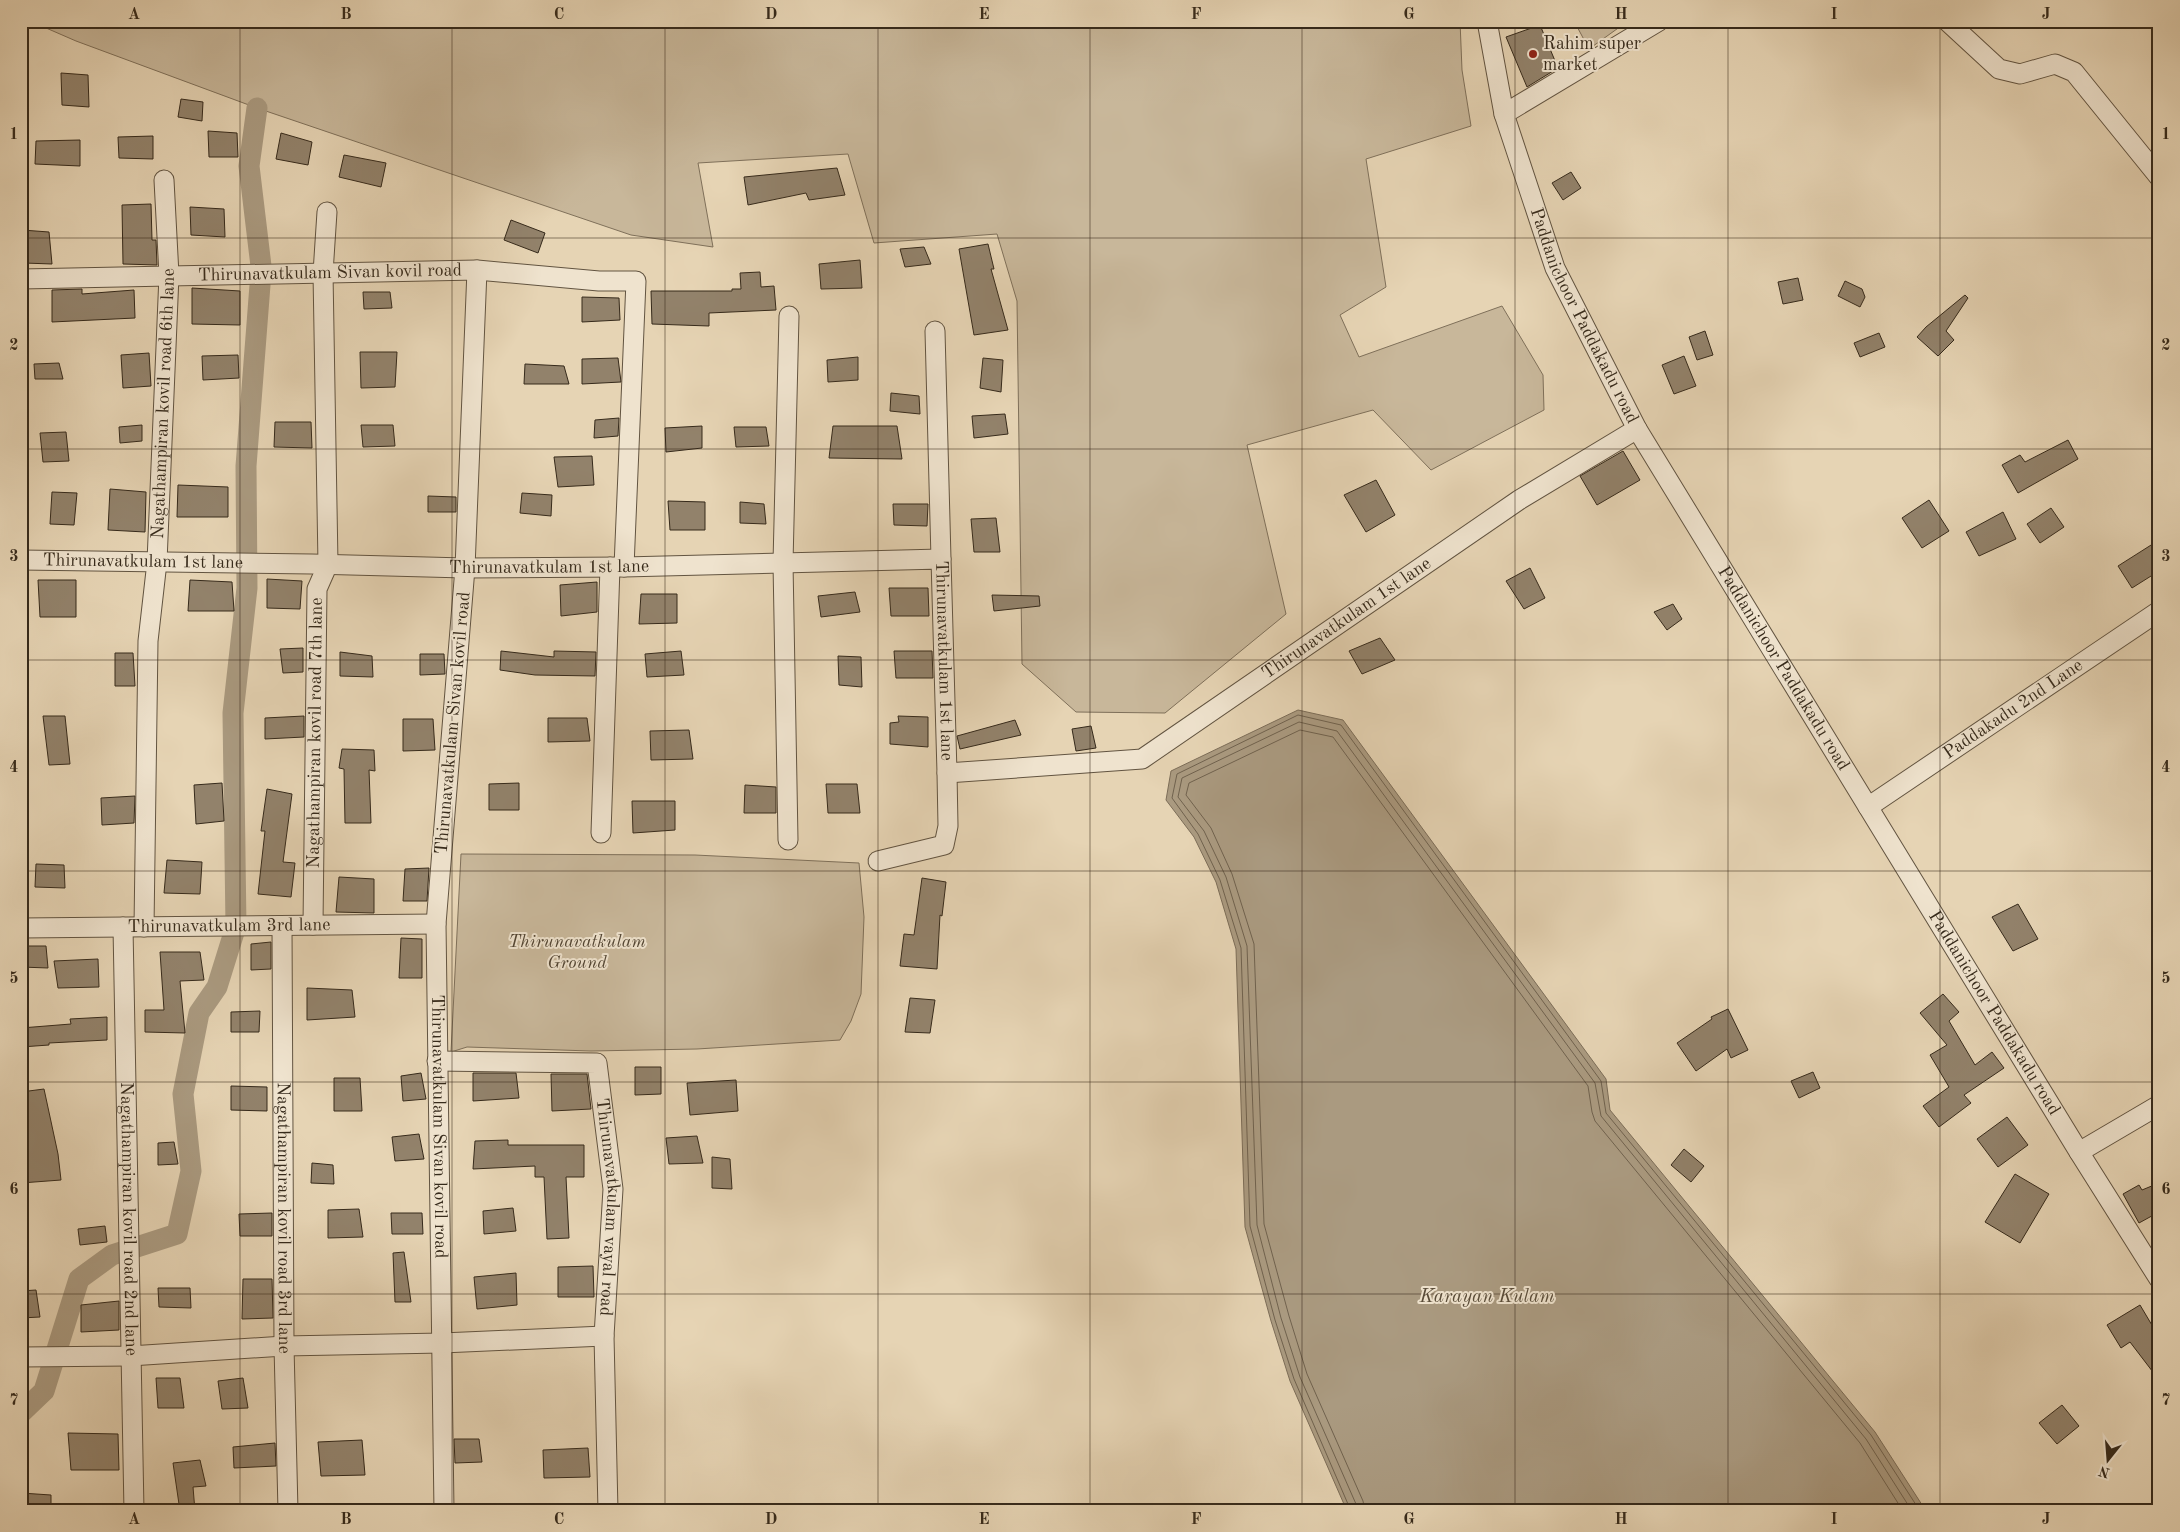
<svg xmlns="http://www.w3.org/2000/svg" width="2180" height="1532" viewBox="0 0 2180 1532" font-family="'Old Standard TT',serif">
<rect width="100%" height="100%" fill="#e6d4b4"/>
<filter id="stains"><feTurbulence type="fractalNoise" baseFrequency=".004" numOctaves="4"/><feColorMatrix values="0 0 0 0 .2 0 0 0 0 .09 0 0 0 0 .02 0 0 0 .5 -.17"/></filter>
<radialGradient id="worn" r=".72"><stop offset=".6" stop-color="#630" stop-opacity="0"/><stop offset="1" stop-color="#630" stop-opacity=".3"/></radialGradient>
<path fill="#c8b79a" stroke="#7f705a" d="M30,21H1460L1462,70L1471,126L1366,159L1386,287L1340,315L1359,357L1502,306L1543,375L1544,410L1431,470L1373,410L1247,445L1286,614L1165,713L1076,712L1022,664L1017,301L997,234L874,243L848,154L698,163L713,247L631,235L257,108L76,41Z
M1574,21H1628L1589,49Z
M461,854L695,855L859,863L864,917L861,994L851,1021L840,1040L697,1049L591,1051L467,1047L451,1052Z"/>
<path fill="#aa9a80" stroke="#7c6d58" d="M1298,710L1343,720L1606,1079L1610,1110L1875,1432L1926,1511H1347L1290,1381L1271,1321L1245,1227L1236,949L1216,882L1194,837L1166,800L1171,771Z"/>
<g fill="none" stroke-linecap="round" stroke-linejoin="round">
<path stroke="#70624e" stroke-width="1" d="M1351,1511L1294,1379L1275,1320L1250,1226L1241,948L1220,880L1198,834L1172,798L1177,774L1298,715L1341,725L1601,1081L1606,1113L1871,1435L1920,1511
M1357,1511L1356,1504L1300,1377L1281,1318L1257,1225L1247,946L1226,877L1204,831L1178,797L1182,778L1299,722L1337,731L1595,1083L1601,1116L1866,1439L1912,1511
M1365,1511L1363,1501L1307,1374L1289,1316L1264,1224L1254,944L1232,874L1211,828L1186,795L1189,783L1300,730L1333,737L1588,1086L1592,1112L1595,1121L1860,1443L1903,1511"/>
<path stroke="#aa9a80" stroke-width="21" d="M257,108L249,166L261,266
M21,1413L44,1391L79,1279L112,1255L177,1234L191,1171L183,1094L199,1013L217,987L236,926L233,713L247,588L246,466L260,285"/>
</g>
<path fill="#92826b" stroke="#362a1b" d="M1540,25L1558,68L1527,87L1506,37Z
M61,73L88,75L89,107L62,105Z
M181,99L203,102L202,121L178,117Z
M208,131L237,133L238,157H209Z
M281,133L312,142L308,165L276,159Z
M153,136V159L119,158L118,137Z
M80,140V166L35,164L36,141Z
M344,155L386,163L381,187L339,177Z
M837,168L845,195L809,200L806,193L748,205L744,177Z
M1571,172L1581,188L1563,200L1552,183Z
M151,204L152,240H156L157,265L123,264L122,205Z
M190,207L224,209L225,237L191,235Z
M511,220L545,233L538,253L504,240Z
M22,230L49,232L52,264L24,263Z
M988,244L994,269H991L1008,330L974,335L959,249Z
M924,247L931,264L905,267L900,249Z
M860,260L862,288L821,289L819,264Z
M760,272L761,287L774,286L776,310L709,313V326L652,324L651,291H732V289H741L740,273Z
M1798,278L1803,300L1783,304L1778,282Z
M1845,281L1862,289L1865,297L1860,307L1838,296Z
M192,288L240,291V325L192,324Z
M82,289V294L134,290L135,318L52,322V290Z
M363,292H390L392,308L364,309Z
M1965,295L1968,298L1946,331L1954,340L1938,356L1917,337L1926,327Z
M582,297L619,298L620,320L582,322Z
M1705,331L1713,355L1697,360L1689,337Z
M1879,333L1885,347L1860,357L1854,343Z
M360,352H397L395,387L361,388Z
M149,353L151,386L123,388L121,355Z
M238,355L239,378L203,380L202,356Z
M1684,356L1696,386L1674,394L1662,365Z
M858,357V380L828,382L827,360Z
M618,358L621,382L582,384V359Z
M983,358L1003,360L1001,392L980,388Z
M59,363L63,379H35L34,364Z
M525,364L564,366L569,384H524Z
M891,393L919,396L920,414L890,411Z
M1005,414L1008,434L974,438L972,416Z
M619,418L618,436L594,438L595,420Z
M275,422H311L312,448L274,447Z
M142,425V441L120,443L119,427Z
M361,425H393L395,446L363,447Z
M702,426V448L666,452L665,428Z
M833,426H897L902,459L829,458Z
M734,427H766L769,446L736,447Z
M66,432L69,461L43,462L40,433Z
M2068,440L2078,459L2018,493L2002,465L2020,455L2025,462Z
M1623,451L1640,480L1597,505L1580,476Z
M592,456L594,485L558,487L554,457Z
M1376,480L1395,515L1366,532L1344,495Z
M178,485L228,487V517H177Z
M110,489L146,492L145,532L108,530Z
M52,492L77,493L74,525L50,524Z
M522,493L552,495L551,516L520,513Z
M428,496L456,497V512H428Z
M1929,500L1949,531L1922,548L1902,518Z
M668,501L705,502V530H670Z
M740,502L764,504L766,524L740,523Z
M893,504H928L927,526L894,525Z
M2051,508L2064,527L2040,543L2027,524Z
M2003,512L2016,539L1979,556L1966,532Z
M996,518L1000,552H974L971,519Z
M2159,540V571L2132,588L2118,566Z
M1530,568L1545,598L1524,609L1506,581Z
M267,579L302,581L300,609L267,608Z
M38,580H76V617H40Z
M190,580L232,582L234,611H188Z
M597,582V612L561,616L560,585Z
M889,588H928L929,616H891Z
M855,592L860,612L821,617L818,596Z
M641,594H677V623L639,624Z
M992,595L1039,596L1040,606L994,611Z
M1673,604L1682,619L1667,630L1654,612Z
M1380,638L1395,660L1362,674L1349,651Z
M303,648V672L283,673L280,649Z
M501,651L554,657V651L596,652L595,676L535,675L500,670Z
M681,651L684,675L647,677L645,654Z
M894,651H932L933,678H896Z
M340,652L372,656L373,677L340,676Z
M115,653H133L135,686H115Z
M420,654H444L445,674L420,675Z
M838,656L861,657L862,687L839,685Z
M43,716H65L70,764L49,765Z
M304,716V737L265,739V718Z
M898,716L928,717V747L890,744V723L899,722Z
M548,718H587L590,741L548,742Z
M403,719H433L435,750L403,751Z
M1015,720L1021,735L960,749L957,736Z
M1091,726L1096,748L1076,751L1072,729Z
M689,730L693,759L651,760L650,731Z
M342,749L374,750L375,771L369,770L371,823H345L344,769L339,768Z
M222,783L224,821L196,824L194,785Z
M519,783V810H489V784Z
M826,784H857L860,813H828Z
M745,785L776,787V813H744Z
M267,789L292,794L283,862L295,863L291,897L258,894L265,831H261Z
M135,796L134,823L102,825L101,798Z
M632,801H675V830L633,833Z
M167,860L202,862L200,894L164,893Z
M36,864L64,865L65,888L35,887Z
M429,868L427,901H403L405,869Z
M339,877L374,879V913L336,912Z
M922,878L946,882L942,916L940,915L937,969L900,966L904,934L914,935Z
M2018,904L2038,939L2013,951L1992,917Z
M401,938L422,939V978H399Z
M271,942V969L251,970V944Z
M21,946H46L48,968L21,967Z
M160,952H200L204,980L180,981L185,1033L145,1032V1010H164Z
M98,959L99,987L58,988L54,961Z
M307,988L352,990L355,1017L307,1020Z
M1943,994L1959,1012L1949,1021L1975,1065L1992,1052L2004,1068L1964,1095L1971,1103L1939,1127L1923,1106L1949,1087L1930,1055L1947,1045L1920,1013Z
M910,998L935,1000L930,1033L905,1032Z
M1728,1009L1748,1050L1731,1058L1727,1049L1696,1071L1677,1043L1712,1019L1711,1017Z
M260,1011L259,1032H231V1012Z
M107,1017V1040L49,1043V1045L21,1047V1028L71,1024L70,1019Z
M635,1067H661V1094L635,1095Z
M1813,1072L1820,1088L1799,1098L1791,1081Z
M421,1073L426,1099L403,1101L401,1076Z
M473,1073H516L519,1098L473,1101Z
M551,1074H587L591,1109L552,1111Z
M334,1078H360L362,1111H334Z
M736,1080L738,1111L690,1115L687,1083Z
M231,1086L267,1087V1111L231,1110Z
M44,1089L58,1154L61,1180L21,1183V1092Z
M2007,1117L2028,1145L1998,1167L1977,1139Z
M419,1134L424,1159L395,1161L392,1137Z
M697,1136L703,1163L669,1164L666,1138Z
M508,1140V1145H584V1177H566L569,1238L547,1239L544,1177H535V1166L473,1169L475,1141Z
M174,1142L178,1164L158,1165V1143Z
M1684,1149L1704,1166L1691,1182L1671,1165Z
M712,1157L730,1159L732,1189L712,1188Z
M312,1163L333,1165L334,1184L311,1183Z
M2015,1174L2049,1194L2020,1243L1985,1222Z
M2159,1183V1212L2139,1223L2123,1194L2139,1185L2142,1190Z
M513,1208L516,1231L484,1234L483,1211Z
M359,1209L363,1237L328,1238V1210Z
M272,1213V1236H240L239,1214Z
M391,1213H422L423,1234H392Z
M105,1226L107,1242L80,1245L78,1229Z
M404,1252L411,1302H395L393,1253Z
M593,1266L594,1297H558V1267Z
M516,1273L517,1305L477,1309L474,1277Z
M243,1279H272L273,1318L242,1319Z
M158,1288H190L191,1308L159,1307Z
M36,1290L40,1317L21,1318V1291Z
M119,1301V1330L81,1332V1305Z
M2140,1305L2159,1337V1380L2130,1342L2121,1348L2107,1325Z
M156,1378H180L184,1408H158Z
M243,1378L248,1408L222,1409L218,1381Z
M2062,1405L2079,1426L2057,1444L2039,1423Z
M68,1433L118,1434L119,1470H71Z
M454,1439H479L482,1462L455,1463Z
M362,1440L365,1475L321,1476L318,1442Z
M275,1443L276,1466L234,1468L233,1447Z
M588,1448L590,1477L544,1478L543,1450Z
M200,1460L206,1486L193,1487L195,1511H180L173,1463Z
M21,1493L51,1495V1511H21Z"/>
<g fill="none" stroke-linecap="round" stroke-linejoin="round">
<defs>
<g id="minor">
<path id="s1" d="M1487,21L1504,114L1555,268L1637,429L2079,1152L2159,1279"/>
<path d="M1947,21L1999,69L2020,74L2055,64L2074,72L2159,177"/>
<path d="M1504,114L1659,21"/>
<path d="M477,270L599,281H636L624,567"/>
<path id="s2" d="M21,279L477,270L465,568L436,924L444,1511"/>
<path d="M935,331L941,559"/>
<path id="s3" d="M21,560L312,564L465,568L624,567L941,559L947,773L1142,759L1519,500L1637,429"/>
<path id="s4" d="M1868,807L2159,611"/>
<path d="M601,833L610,567"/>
<path d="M788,840L783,563L789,316"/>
<path d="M878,861L944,845L948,826L947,773"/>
<path id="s5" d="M313,925L317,589L328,564L323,273L327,212"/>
<path id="s6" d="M282,926L284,1346L288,1511"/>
<path id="s7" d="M123,927L134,1511"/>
<path id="s8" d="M144,927L148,641L157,562L169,275L164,180"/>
<path id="s9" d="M21,928L436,924"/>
<path id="s10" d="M437,1061L597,1063L613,1189L604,1336L608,1511"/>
<path d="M2079,1152L2159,1105"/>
<path d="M21,1357L130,1356L284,1346L442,1343L604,1336"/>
</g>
</defs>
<use href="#minor" stroke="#625441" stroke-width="21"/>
<use href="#minor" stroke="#efe3ce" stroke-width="19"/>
</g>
<path fill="none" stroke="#362a1b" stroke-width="1" stroke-opacity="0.55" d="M240,21V1511M452,21V1511M665,21V1511M878,21V1511M1090,21V1511M1302,21V1511M1515,21V1511M1728,21V1511M1940,21V1511M21,238H2159M21,449H2159M21,660H2159M21,871H2159M21,1082H2159M21,1294H2159"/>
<circle fill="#8f2418" stroke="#efe3ce" stroke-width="2" cx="1533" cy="54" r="5"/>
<g text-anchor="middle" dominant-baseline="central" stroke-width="4" stroke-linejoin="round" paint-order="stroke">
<g font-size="18" fill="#362a1b" stroke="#efe3ce" text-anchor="start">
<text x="1543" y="44">Rahim super<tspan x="1543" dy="21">market</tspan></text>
</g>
<g font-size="18" fill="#362a1b" stroke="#efe3ce">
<text stroke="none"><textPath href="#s2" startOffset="309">Thirunavatkulam Sivan kovil road</textPath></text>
<text stroke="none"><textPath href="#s1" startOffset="312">Paddanichoor Paddakadu road</textPath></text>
<text stroke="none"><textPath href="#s8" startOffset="524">Nagathampiran kovil road 6th lane</textPath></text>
<text stroke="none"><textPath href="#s3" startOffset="122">Thirunavatkulam 1st lane</textPath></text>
<text stroke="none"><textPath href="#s3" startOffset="528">Thirunavatkulam 1st lane</textPath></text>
<text stroke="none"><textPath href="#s3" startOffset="1578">Thirunavatkulam 1st lane</textPath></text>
<text stroke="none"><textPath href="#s3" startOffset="1022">Thirunavatkulam 1st lane</textPath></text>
<text stroke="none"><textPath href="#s1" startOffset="718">Paddanichoor Paddakadu road</textPath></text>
<text stroke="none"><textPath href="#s4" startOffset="175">Paddakadu 2nd Lane</textPath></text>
<text transform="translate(453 723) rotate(-85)">Thirunavatkulam Sivan kovil road</text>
<text stroke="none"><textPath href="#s5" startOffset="192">Nagathampiran kovil road 7th lane</textPath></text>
<text stroke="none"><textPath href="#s9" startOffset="208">Thirunavatkulam 3rd lane</textPath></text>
<text stroke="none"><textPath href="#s1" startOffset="1122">Paddanichoor Paddakadu road</textPath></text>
<text stroke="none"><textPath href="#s2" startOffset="1314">Thirunavatkulam Sivan kovil road</textPath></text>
<text stroke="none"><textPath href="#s10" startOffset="305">Thirunavatkulam vayal road</textPath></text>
<text stroke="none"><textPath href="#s6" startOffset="292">Nagathampiran kovil road 3rd lane</textPath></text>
<text stroke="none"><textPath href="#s7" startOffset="292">Nagathampiran kovil road 2nd lane</textPath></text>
</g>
<g font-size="18" font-style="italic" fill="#534634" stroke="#efe3ce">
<text x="577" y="942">Thirunavatkulam<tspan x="577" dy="21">Ground</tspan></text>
</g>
<g font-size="19" font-style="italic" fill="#594c39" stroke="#efe3ce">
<text x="1487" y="1297">Karayan Kulam</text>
</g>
</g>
<rect width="2180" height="1532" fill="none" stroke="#e6d4b4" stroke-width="55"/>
<g transform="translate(2108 1460) rotate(197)" stroke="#efe3ce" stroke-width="4" paint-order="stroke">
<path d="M0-4L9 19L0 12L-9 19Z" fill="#362a1b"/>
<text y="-8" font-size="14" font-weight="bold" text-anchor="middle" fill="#362a1b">N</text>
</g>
<rect x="28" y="28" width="2124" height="1476" fill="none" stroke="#362a1b" stroke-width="2"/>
<g font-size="16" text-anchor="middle" font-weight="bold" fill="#362a1b">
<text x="134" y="19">A</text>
<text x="346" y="19">B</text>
<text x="559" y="19">C</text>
<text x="771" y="19">D</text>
<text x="984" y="19">E</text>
<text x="1196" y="19">F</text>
<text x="1409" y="19">G</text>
<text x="1621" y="19">H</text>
<text x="1834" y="19">I</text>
<text x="2046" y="19">J</text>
<text x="14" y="139">1</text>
<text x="2166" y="139">1</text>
<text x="14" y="350">2</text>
<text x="2166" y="350">2</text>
<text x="14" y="561">3</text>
<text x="2166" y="561">3</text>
<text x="14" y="772">4</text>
<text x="2166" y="772">4</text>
<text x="14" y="983">5</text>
<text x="2166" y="983">5</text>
<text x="14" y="1194">6</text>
<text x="2166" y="1194">6</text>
<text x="14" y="1405">7</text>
<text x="2166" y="1405">7</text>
<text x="134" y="1524">A</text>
<text x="346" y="1524">B</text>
<text x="559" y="1524">C</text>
<text x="771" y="1524">D</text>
<text x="984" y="1524">E</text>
<text x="1196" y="1524">F</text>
<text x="1409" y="1524">G</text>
<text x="1621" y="1524">H</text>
<text x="1834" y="1524">I</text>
<text x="2046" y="1524">J</text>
</g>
<rect width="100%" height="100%" filter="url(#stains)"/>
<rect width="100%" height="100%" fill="url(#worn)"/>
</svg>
